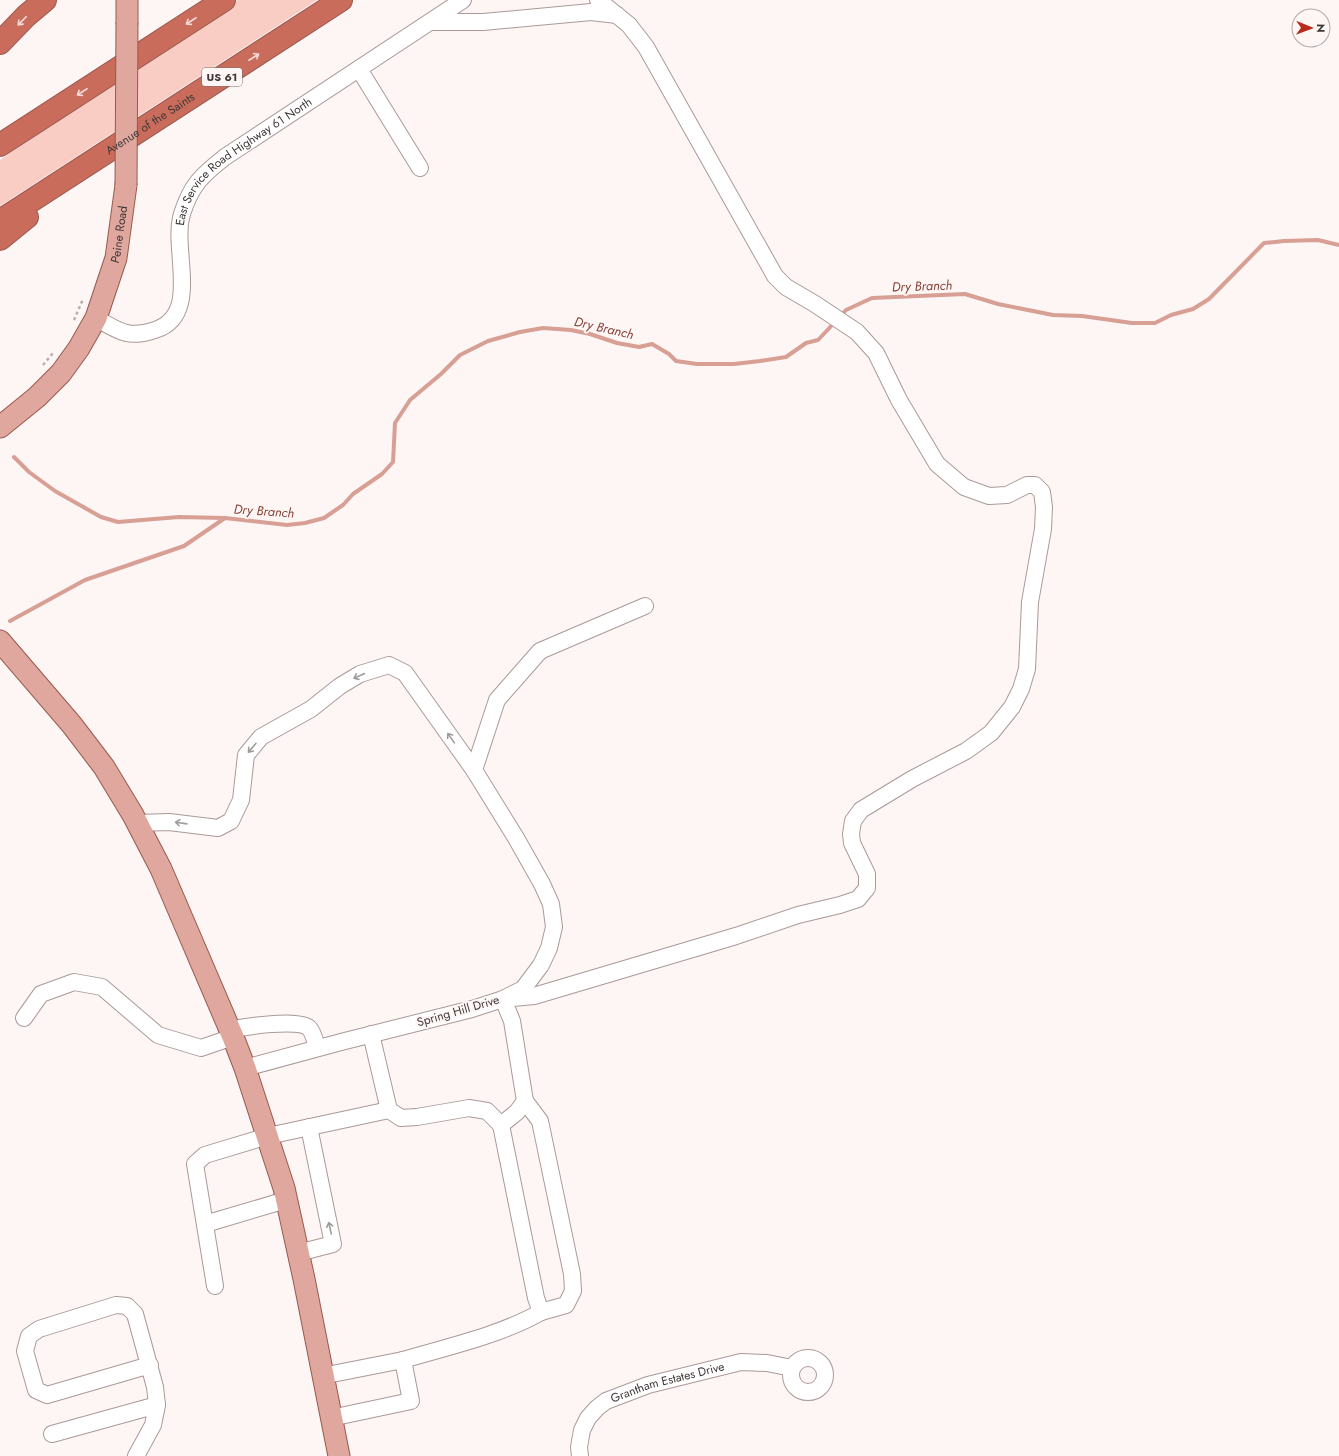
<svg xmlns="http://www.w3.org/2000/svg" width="1339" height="1456" viewBox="0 0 1339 1456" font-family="Jost,sans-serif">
<rect width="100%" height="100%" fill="#fdf6f5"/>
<path fill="#f9cdc4" d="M238,0H317L0,206V160Z"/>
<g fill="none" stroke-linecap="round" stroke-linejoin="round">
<path stroke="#d89f94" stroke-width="4" d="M840,317L846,310L872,298L965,294L998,304L1053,315L1082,316L1132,323H1155L1171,315L1193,309L1209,299L1264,243L1284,241L1318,240L1339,245
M14,457L29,472L55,491L101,517L118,522L179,517L225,518L287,525L305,523L324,518L343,505L353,494L382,474L393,462L395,423L410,400L441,374L460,355L488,341L520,332L543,328L571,330L590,334L617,343L639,347L652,344L669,354L676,361L697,364H734L760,361L786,357L806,343L818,340L835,322
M10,621L85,580L184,546L225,518"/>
<defs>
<g id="minor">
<path d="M430,22H483L591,12L617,15"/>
<path d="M359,69L420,168"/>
<path id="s1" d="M96,318C118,331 129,339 155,330C202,315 171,249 182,214C191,185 202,175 225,157L463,0"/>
<path d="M474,770L497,700L540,651L645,606"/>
<path d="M137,823L169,822L218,828L231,821L241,800L246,755L261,737L311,709L340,686L360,674L389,665L405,673L474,770L516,838L542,884L551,904L554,927L549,948L541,965L523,989L503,999L472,1009L341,1042L245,1068"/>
<path d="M24,1018L41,994L74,982L102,987L158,1035L201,1048L233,1037"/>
<path d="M230,1030C244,1027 299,1018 309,1028C314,1033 315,1042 317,1048"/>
<path d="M371,1034L389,1110L401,1118L417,1117L469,1108L487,1111L501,1125L536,1298L541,1312L566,1305L573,1291L572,1274L540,1121L525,1101"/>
<path d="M501,1125L517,1112L525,1101L512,1021L503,999L534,996L736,936L798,915L840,905L858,899L867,888V874L852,843L851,834L853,821L861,810L912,779L966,751L991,733L1012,707L1021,689L1027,669L1030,602L1043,529L1044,507L1042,492L1035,485H1027L1007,495L989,496L964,487L937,464L899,400L876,353L857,332L815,304L786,287L775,276L646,47L629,25L598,0"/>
<path d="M205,1224L286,1200"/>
<path d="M298,1253L333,1244L309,1127"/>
<path d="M215,1286L195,1164L205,1155L268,1136L389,1110"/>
<circle cx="808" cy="1375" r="17"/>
<path d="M403,1360C447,1347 501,1335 541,1312"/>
<path d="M322,1376L403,1360L411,1401L331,1418"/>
<path d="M52,1434L157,1405"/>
<path d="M136,1456L153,1425L157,1405L155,1387L135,1314L127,1306L116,1305L39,1329L29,1336L25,1351L36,1390L47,1395L150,1365"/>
<path id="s2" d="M580,1456L579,1447L582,1430L588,1418L597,1408L606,1401L648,1385L741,1362L767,1363L792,1368"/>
</g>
<g id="major">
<path d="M127,0V22"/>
<path id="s3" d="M0,427L37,397L61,373L79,348L96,318L116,258L126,185"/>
<path d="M0,641L72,725L104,767L133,815L161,869L233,1037L245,1068L284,1188L304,1279L339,1456"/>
</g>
<g id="highway">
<path d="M0,43L26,16L45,0"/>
<path d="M0,145L224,0"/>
<path id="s4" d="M0,221L341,0"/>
<path d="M0,239L27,217"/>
</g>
</defs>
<use href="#minor" stroke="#aa9a97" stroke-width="18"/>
<use href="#major" stroke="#99594f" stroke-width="23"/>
<use href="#highway" stroke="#99594f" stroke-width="24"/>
<path stroke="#b7b0af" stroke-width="2.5" stroke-dasharray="3 3" stroke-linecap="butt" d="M74,320L83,299
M43,365L53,353"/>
<use href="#minor" stroke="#fff" stroke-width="16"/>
<use href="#major" stroke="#dfa79d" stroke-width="21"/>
<use href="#highway" stroke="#ca6c5c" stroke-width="22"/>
<defs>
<path id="major-bridge" d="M126,185L127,22"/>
</defs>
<use href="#major-bridge" stroke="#99594f" stroke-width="23" stroke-linecap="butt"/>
<use href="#major-bridge" stroke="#dfa79d" stroke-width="21"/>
</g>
<defs><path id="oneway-shaft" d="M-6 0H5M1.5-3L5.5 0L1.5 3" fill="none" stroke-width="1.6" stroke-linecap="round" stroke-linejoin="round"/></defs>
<g stroke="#f3dad6">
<use href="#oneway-shaft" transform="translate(22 21) rotate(134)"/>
<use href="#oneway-shaft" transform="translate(191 21) rotate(147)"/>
<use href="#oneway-shaft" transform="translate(254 57) rotate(-33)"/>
<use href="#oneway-shaft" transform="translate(82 92) rotate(147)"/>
</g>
<g stroke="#9e9b9a">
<use href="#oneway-shaft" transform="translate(359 676) rotate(155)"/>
<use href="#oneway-shaft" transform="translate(451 738) rotate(-125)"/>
<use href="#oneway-shaft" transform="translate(252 748) rotate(130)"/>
<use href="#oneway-shaft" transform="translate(181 823) rotate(-172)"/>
<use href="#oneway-shaft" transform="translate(330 1228) rotate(-102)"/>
</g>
<g text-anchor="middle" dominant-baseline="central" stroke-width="4" stroke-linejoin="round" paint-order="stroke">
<rect fill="#fdf6f5" stroke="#77706f" stroke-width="1" x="202" y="68" width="40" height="18" rx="3"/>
<g font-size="11" font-weight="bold" fill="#3e3736">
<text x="222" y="77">US 61</text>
</g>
<g font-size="12" fill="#3e3736" stroke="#fdf6f5">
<text stroke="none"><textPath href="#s4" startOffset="179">Avenue of the Saints</textPath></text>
<text stroke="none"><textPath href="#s1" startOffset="273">East Service Road Highway 61 North</textPath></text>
<text stroke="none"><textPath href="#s3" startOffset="234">Peine Road</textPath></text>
<text transform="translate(458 1011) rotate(-16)">Spring Hill Drive</text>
<text stroke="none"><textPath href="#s2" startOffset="129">Grantham Estates Drive</textPath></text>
</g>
<g font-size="13" font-style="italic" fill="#874034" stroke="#fdf6f5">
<text transform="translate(922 286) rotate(-2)">Dry Branch</text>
<text transform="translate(604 328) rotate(13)">Dry Branch</text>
<text transform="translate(264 511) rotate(4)">Dry Branch</text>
</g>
</g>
<g transform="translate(1311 28) rotate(91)"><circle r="19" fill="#fdf6f5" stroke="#b1aaa9"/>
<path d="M0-3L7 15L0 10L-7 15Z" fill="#b92c1b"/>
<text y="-6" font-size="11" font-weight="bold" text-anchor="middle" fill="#3e3736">N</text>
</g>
</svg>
